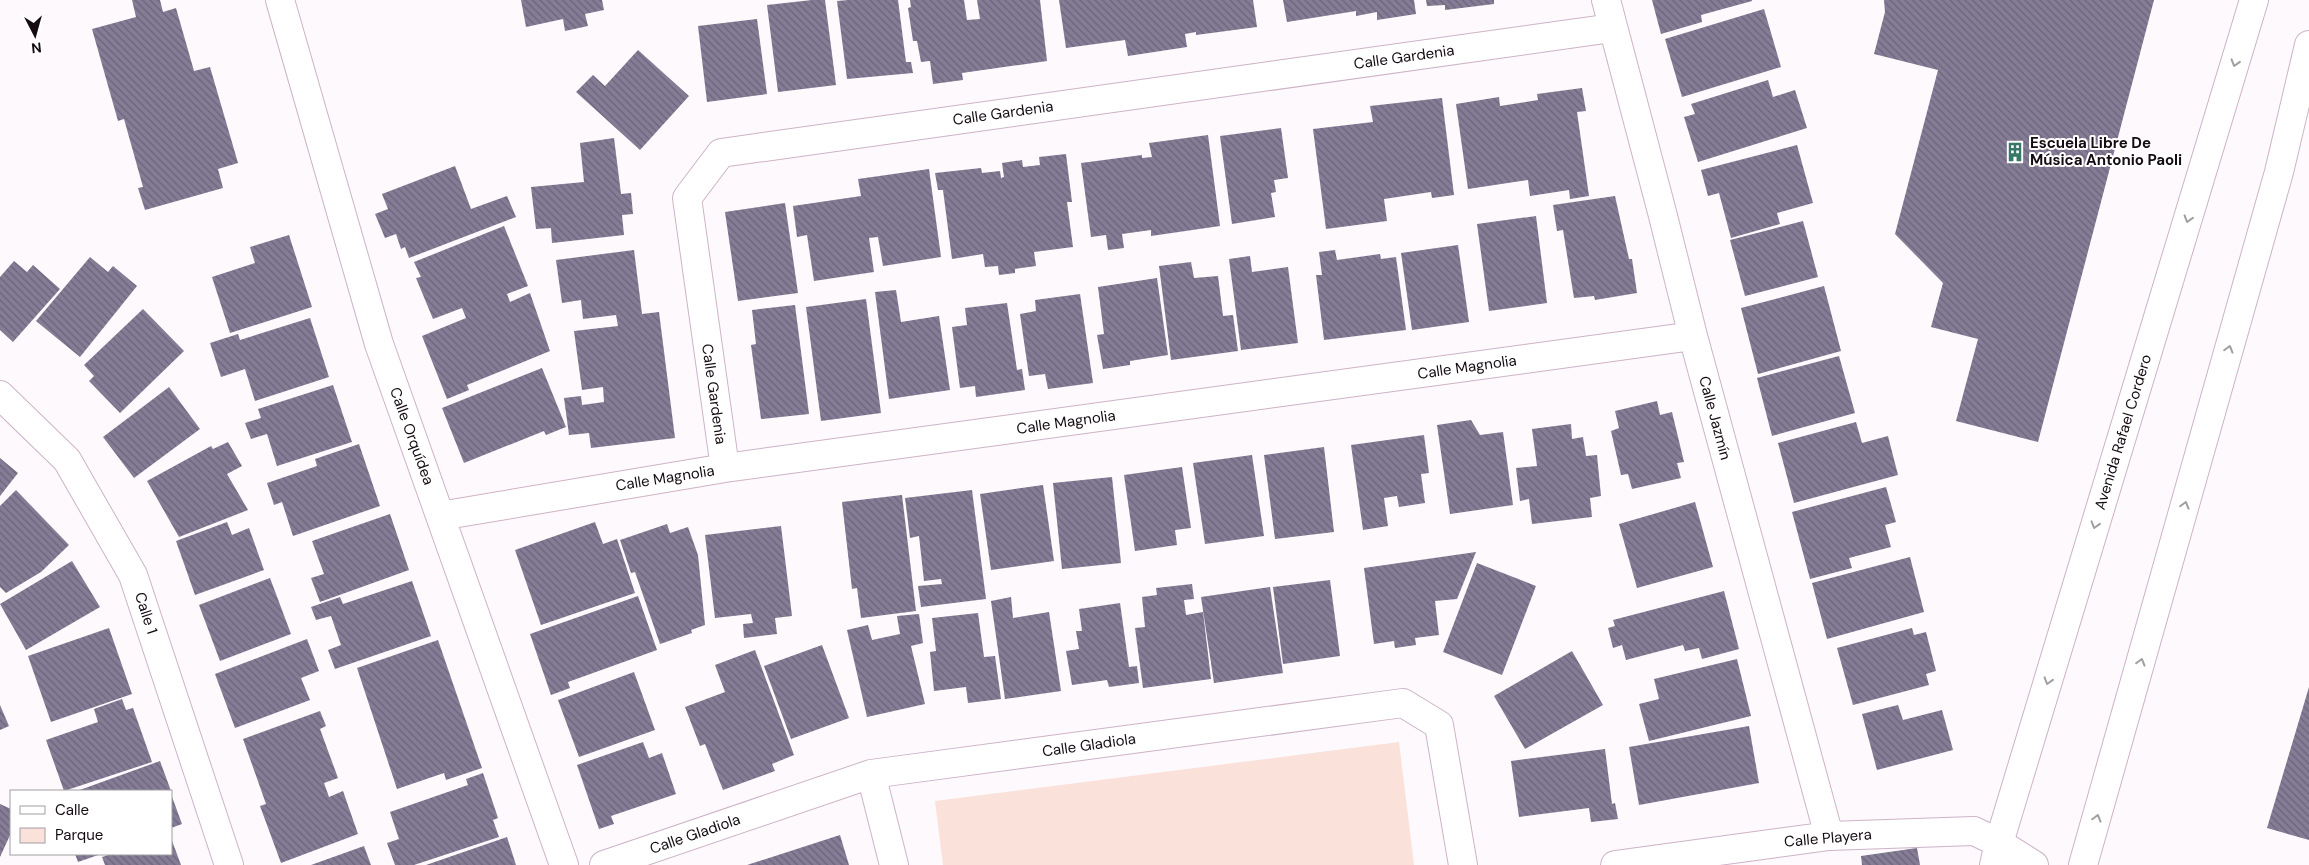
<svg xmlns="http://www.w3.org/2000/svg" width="2309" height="865" viewBox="0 0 2309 865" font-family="'DM Sans',sans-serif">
<defs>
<pattern id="building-back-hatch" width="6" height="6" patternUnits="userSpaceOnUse" patternTransform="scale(1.25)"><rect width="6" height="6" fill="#857c96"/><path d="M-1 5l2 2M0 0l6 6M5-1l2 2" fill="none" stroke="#6c6479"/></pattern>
</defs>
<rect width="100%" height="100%" fill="#fef9fd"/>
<path fill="#fae1da" d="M1399,742L1414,865H943L935,801Z"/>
<path fill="url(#building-back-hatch)" d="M132,0H160L163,12L176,8L194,71L210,67L238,163L218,169L223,188L145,210L138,188L143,187L124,119L118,121L92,29L136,17Z
M521,0H602L604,10L585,14L588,26L565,31L563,19L526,27Z
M812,0H825L836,85L778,92L767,5Z
M848,0H898L906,62H911L913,73L847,79L837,1Z
M910,0H964L967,20L980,19L977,0H1040L1047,61L962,73L963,80L933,84L930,61L921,62L917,41H913L908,8L911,7Z
M1059,0H1253L1257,27L1196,35V32L1185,34L1187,47L1128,56L1125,40L1066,48Z
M1283,0H1414L1416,14L1377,20V12L1356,16V11L1287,22Z
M1426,0H1494V4L1445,10V5L1427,6Z
M1652,0H1752V1L1701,15L1702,22L1661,34Z
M1884,0H2154L2038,442L1956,421L1978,339L1931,327L1943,283L1895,234L1938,70L1874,54L1885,12Z
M1764,9L1781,67L1682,97L1665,39Z
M757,19L767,94L707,102L698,26Z
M638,50L689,96L640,150L576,92L593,75L605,86Z
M1768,80L1773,97L1795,90L1807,128L1698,162L1684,117L1695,114L1691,104Z
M1582,88L1586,111L1577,112L1589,196L1570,199L1569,190L1530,196L1528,180L1468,189L1456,104L1499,97L1500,106L1538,100L1537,94Z
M1442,98L1454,195L1432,198L1431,192L1384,199L1387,221L1326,229L1313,129L1373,122L1370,106Z
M1281,128L1288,178L1274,180L1276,192L1271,193L1275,217L1232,224L1220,136Z
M1208,135L1220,226L1151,236V230L1122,234L1124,248L1108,250L1106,235L1091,237L1081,163L1142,155V158L1152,157L1149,143Z
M614,138L621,194L631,193L633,214L622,215L624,235L552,243L551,228L536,229L531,187L584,182L580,143Z
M1797,145L1813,203L1777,213L1780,224L1731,238L1719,193L1708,196L1701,170Z
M1066,154L1072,202H1067L1073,247L1034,252L1036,266L1015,269V273L999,275L998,266L985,267L983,254L952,259L943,190H938L935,173L981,168L982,173L1000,171L1001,178L1004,177L1002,163L1022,160L1023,167L1040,165L1039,157Z
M455,166L471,209L507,196L516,217L409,258L405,247L401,249L396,234L385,238L375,214L388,209L382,194Z
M929,169L941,257L883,266L878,237L869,238L874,272L814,281L807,235L797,237L793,206L861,196L858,179Z
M1615,196L1629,259H1632L1637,293L1595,300L1594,296L1574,298L1563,230L1557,231L1553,205Z
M785,203L798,293L738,301L725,212Z
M1536,216L1547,303L1489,311L1477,224Z
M1803,221L1818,277L1745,296L1730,240Z
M504,226L528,286L507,294L510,302L530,293L550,351L467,385L469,390L447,399L422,336L466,318L462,308L433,319L416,278L421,277L414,262Z
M289,235L312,307L230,333L212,277L255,263L250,247Z
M1458,245L1469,322L1412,330L1401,253Z
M634,250L642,314L659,312L675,438L591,448L589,433L569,435L564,398L581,396L582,405L604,402L603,387L582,390L574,331L618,326L616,315L583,319L581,300L562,303L556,260Z
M1335,250L1337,260L1380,254L1381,259L1396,257L1406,330L1324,340L1316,275H1322L1319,252Z
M1250,256L1252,272L1288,267L1298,343L1241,350L1229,259Z
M90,257L108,272L113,266L137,286L80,357L36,321Z
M14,261L27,272L33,265L60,289L13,342L0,330V277Z
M1191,262L1194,278L1218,276L1223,316L1233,315L1238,351L1171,360L1159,266Z
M1157,278L1168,355L1130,361V365L1103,369L1097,335L1104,334L1098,287Z
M1824,286L1841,351L1758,374L1741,308Z
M896,290L901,322L939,316L950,390L889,399L875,292Z
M1080,294L1093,383L1048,389L1045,374L1029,376L1020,314L1036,311L1035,300Z
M866,299L881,413L821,421L806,307Z
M1007,303L1017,370L1022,369L1025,390L976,397L975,386L960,388L952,327L967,325L965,308Z
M795,305L809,414L761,419L751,345L756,344L752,310Z
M143,309L184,351L120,413L89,381L94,376L84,365Z
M310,318L329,377L255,401L245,369L221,377L210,343L238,334L240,340Z
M1839,356L1855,413L1772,436L1757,378Z
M542,368L566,427L546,435L544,431L464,463L442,408Z
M333,385L352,442L277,466L267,434L251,439L245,423L261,418L258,409Z
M169,387L200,429L134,478L103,437Z
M1657,401L1660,415L1672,412L1684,462L1677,463L1681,478L1632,489L1628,474L1621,475L1611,431L1619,428L1615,411Z
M1471,420L1480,435L1503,432L1513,505L1450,514L1437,425Z
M1856,422L1862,443L1888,436L1898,475L1794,503L1778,443Z
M1571,424L1572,439L1583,437L1586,456L1597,455L1601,496L1590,498L1592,517L1532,524L1529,499L1520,501L1516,468L1537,466L1532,429Z
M1424,435L1429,473L1421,474L1425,503L1399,507L1397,496L1384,498L1388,526L1363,530L1351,445Z
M228,442L242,466L227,474L248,510L179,537L147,481L211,446L213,449Z
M359,444L380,506L293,536L282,502L274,505L267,483L317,466L315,459Z
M1324,447L1334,532L1275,539L1264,455Z
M1252,455L1264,536L1205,544L1193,463Z
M0,458L18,473L0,496Z
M1182,467L1191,528L1175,530L1177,545L1135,551L1124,475Z
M1112,477L1121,563L1062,569L1053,483Z
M1043,485L1054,561L991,570L980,494Z
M1886,487L1896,522L1885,525L1891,547L1849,558L1852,568L1810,579L1792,512Z
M16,490L69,545L41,572L6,593L0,587V506Z
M972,490L986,599L921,607L918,586L942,584L941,579L924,581L919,536L910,538L905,498Z
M902,495L916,611L861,618L857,588L852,589L842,502Z
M1695,502L1713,567L1637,588L1619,524Z
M390,514L409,570L320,602L311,578L324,574L312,541Z
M227,522L232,535L249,528L264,570L195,595L176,541Z
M595,522L603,544L617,539L635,593L541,625L515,550Z
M667,524L670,533L688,527L698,555L705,625L691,630L692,633L660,644L635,572L631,573L620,540Z
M781,526L792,616L775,618L777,634L744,638L743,624L753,623L751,614L715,618L705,535Z
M1476,552L1457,599L1435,601L1439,635L1415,638L1416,645L1395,648L1394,641L1374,644L1364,568Z
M1910,557L1924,612L1827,639L1812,583Z
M72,561L100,607L26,650L0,604Z
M1477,563L1536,586L1502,675L1443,652Z
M270,578L291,634L220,661L199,605Z
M1330,580L1340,656L1283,664L1273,587Z
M412,581L431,636L335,669L328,650L341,645L331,616L316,620L311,607L340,597L343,604Z
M1192,584L1194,599L1184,600L1186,615L1203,612L1211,679L1143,688L1135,628L1145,627L1142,597L1157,595L1156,588Z
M1270,587L1283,673L1214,683L1201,597Z
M1724,591L1739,649L1702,659L1699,648L1685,651L1683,645L1626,660L1622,645L1613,648L1608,628L1615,626L1613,620Z
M638,596L657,650L568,682L570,688L551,695L530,634Z
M1011,597L1013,618L1049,612L1061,691L1005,699L991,601Z
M1120,603L1129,667L1137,666L1139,683L1109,687L1107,680L1072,685L1066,651L1079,649L1076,631H1082L1079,609Z
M978,613L984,657L995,656L1001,699L968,703L966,687L934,691L930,652L936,651L932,618Z
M919,614L923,643L911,646L925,704L867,717L847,630L868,625L872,640L900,634L897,616Z
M109,628L132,694L51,722L28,656Z
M1912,628L1914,635L1926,632L1936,671L1926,674L1929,685L1853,705L1837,648Z
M307,639L319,671L301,678L310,700L235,728L215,674Z
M438,640L482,768L446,780L444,773L397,789L357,668Z
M822,645L849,718L791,739L764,666Z
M755,650L794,755L772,764L775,771L723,790L705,744L700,746L685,707L725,692L715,665Z
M1572,651L1603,705L1525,749L1494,696Z
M1737,659L1751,716L1649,741L1639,704L1659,699L1654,679Z
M634,672L655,730L579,757L558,700Z
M2309,687V840L2267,828Z
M122,699L126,710L133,708L152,762L64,791L46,740L98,722L94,709Z
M0,705L9,726L0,730Z
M1898,705L1903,720L1942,710L1953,750L1877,770L1862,714Z
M320,711L326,726L320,729L338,778L324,783L329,797L343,791L358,834L281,863L260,806L266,804L243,739Z
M1749,726L1759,783L1639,805L1629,747Z
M643,742L649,758L662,753L676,794L611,816L614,824L599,829L577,765Z
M1605,749L1612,804L1615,803L1618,819L1591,822L1589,808L1519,817L1511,761Z
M160,761L171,791H77Z
M483,773L498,818L493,820L499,837L414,865H395L387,843L399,839L390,812L468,785L466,779Z
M171,794L182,824L171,828Z
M0,804L11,809V833L0,857Z
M840,835L849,865H747Z
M507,837L516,865H426Z
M171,838L181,865H105L102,857L111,854H171Z
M364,846L371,865H311Z
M1917,848L1920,865H1862L1861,856Z
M75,854H101L78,862Z"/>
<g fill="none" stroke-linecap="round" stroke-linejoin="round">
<defs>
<path id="minor" d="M280,0L379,344L564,865
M1606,0L1662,212L1693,336L1829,836
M0,395L67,460L133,575L229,865
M725,468L687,198L721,153L1612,28
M440,516L725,468L1693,336
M871,774L894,865
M604,865L871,774L1403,703L1439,725L1463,865
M1615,865L1829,836L1974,831L1999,843L2034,865"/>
<path id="major" d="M1994,865L1999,843L2254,0
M2083,865L2279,172L2309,45"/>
</defs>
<use href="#minor" stroke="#cdb3c7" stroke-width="30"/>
<use href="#major" stroke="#cdb3c7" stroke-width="30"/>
<use href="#minor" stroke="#fff" stroke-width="28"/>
<use href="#major" stroke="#fff" stroke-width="28"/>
</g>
<defs><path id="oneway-chevron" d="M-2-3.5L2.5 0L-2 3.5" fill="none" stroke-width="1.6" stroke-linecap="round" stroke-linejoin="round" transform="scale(1.25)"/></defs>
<g stroke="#a19ea1">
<use href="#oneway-chevron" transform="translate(2235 63) rotate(107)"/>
<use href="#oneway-chevron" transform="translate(2188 219) rotate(107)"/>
<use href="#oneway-chevron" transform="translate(2229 349) rotate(-74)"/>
<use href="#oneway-chevron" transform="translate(2185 505) rotate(-74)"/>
<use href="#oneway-chevron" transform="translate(2095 525) rotate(107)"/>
<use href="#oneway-chevron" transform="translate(2141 662) rotate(-74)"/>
<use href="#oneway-chevron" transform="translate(2048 681) rotate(107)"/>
<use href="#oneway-chevron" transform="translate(2097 818) rotate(-74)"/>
</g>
<defs>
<symbol id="building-bare" viewBox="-9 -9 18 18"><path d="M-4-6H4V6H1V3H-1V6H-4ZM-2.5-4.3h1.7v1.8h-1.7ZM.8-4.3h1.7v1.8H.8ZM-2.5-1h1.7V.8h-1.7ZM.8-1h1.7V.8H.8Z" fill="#377868" stroke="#fff" stroke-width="2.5" paint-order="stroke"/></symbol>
</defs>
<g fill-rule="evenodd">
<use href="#building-bare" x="2001" y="138" width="28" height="28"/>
</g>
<g text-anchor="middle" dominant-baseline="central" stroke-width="4" stroke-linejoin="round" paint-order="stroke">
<g font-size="15" fill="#150c13" stroke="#fff">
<text transform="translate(1404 57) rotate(-8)">Calle Gardenia</text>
<text transform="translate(1003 113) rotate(-8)">Calle Gardenia</text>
<text transform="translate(1467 367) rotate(-8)">Calle Magnolia</text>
<text transform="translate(714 394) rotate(82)">Calle Gardenia</text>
<text transform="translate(1715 418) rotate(75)">Calle Jazmín</text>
<text transform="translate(1066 422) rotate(-8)">Calle Magnolia</text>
<text transform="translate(2123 432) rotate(-73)">Avenida Rafael Cordero</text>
<text transform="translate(412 436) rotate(70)">Calle Orquídea</text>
<text transform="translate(665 478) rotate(-9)">Calle Magnolia</text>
<text transform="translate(146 613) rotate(72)">Calle 1</text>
<text transform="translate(1089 745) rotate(-8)">Calle Gladiola</text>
<text transform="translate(695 834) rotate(-19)">Calle Gladiola</text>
<text transform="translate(1828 838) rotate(-5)">Calle Playera</text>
</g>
<g font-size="15" font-weight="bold" fill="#150c13" stroke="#fff" text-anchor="start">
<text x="2030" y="143">Escuela Libre De<tspan x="2030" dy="17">Música Antonio Paoli</tspan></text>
</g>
</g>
<rect x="10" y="790" width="162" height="65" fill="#ffffff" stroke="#a19ea1"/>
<rect x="20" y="806" width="25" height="8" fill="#ffffff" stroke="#a19ea1"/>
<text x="55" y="815" font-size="15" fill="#150c13">Calle</text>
<rect x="20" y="828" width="25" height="15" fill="#fae1da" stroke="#a19ea1"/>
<text x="55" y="840" font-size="15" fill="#150c13">Parque</text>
<g transform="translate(35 35) rotate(174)" stroke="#ffffff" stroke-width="4" paint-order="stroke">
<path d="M0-4L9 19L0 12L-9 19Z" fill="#150c13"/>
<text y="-8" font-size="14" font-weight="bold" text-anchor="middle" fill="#150c13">N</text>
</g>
</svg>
